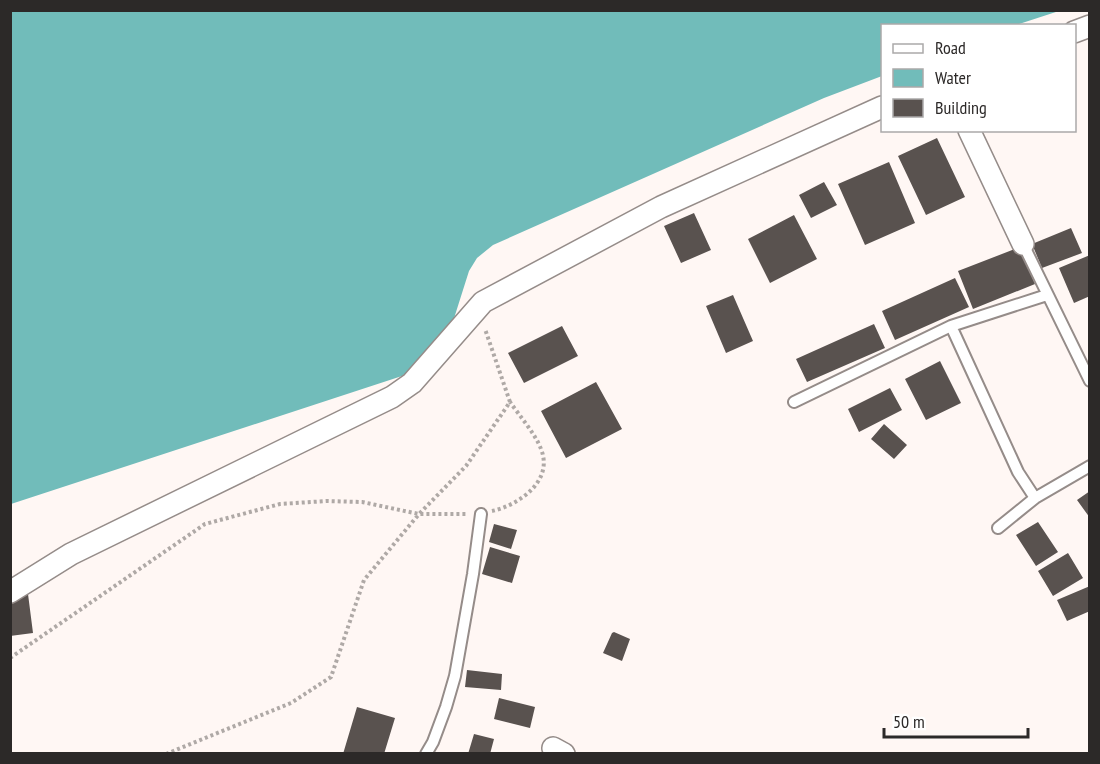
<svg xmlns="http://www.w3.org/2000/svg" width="1100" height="764" viewBox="0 0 1100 764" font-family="'PT Sans Narrow',sans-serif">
<rect width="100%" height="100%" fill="#fff7f4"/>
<path fill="#71bcba" d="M10,11H1059L1016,25L882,26V76L824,98L493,245L477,258L469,271L450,331L432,354L402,376L11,504Z"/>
<path fill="#59524f" d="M937,138L965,197L926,215L898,156Z
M889,162L915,223L865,245L838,184Z
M824,182L837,205L811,218L799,195Z
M694,213L711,250L681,263L664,226Z
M794,215L817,259L770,283L748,239Z
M1071,228L1082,253L1042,268L1032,244Z
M1020,247L1035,284L973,309L958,271Z
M1090,255V296L1074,303L1059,268Z
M955,278L969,307L895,340L882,311Z
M733,295L753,341L726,353L706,306Z
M874,324L885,348L807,382L796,359Z
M562,326L578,356L524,383L508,353Z
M940,361L961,403L926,420L905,379Z
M596,382L622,429L566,458L541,411Z
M890,388L902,410L859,432L848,409Z
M884,424L907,445L894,459L871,439Z
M1090,491V518L1077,500Z
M1038,522L1058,552L1036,566L1016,535Z
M494,524L517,530L511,549L489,542Z
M490,547L520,556L512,583L482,574Z
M1068,553L1083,578L1053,596L1038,571Z
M1090,586V611L1067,621L1057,600Z
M28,594L33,633L10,636V596Z
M614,632L630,639L622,661L603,653L612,633Z
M467,670L502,674L501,690L465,687Z
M499,698L535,707L530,728L494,719Z
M357,707L395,718L384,754H343Z
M474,734L494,739L490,754H468Z"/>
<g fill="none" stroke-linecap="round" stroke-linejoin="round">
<defs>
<path id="service" d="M1023,244L1090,381
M951,326L1047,295
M794,402L951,326L1018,472L1035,498L1090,466
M998,528L1035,498
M426,754L433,742L446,707L455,676L473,574L481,514"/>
<path id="minor" d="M1074,32L1090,26
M969,130L1023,244
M10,592L71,554L392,397L412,383L483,302L661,207L882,107
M553,748L564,754"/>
</defs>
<use href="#service" stroke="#958c89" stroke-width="14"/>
<use href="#minor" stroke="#958c89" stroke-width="24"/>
<path stroke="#afa9a6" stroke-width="4" stroke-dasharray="3 3" stroke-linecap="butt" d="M492,511C519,505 554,481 541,449C536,435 519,415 510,402
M10,658L205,524L280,504L327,501L362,502L419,514H467
M166,754L291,703L331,677L364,580L419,514L466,466L510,402L485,329"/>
<use href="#service" stroke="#fff" stroke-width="10"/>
<use href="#minor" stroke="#fff" stroke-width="21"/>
</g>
<rect width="1100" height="764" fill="none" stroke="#2c2928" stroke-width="24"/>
<rect x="881" y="24" width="195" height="108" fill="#ffffff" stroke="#aba9a9" stroke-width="1.5"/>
<rect x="893" y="44" width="30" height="9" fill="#ffffff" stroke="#aba9a9" stroke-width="1.5"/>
<text x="935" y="54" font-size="18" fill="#2c2928">Road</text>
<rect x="893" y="69" width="30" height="18" fill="#71bcba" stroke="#aba9a9" stroke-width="1.5"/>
<text x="935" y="84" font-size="18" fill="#2c2928">Water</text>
<rect x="893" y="99" width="30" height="18" fill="#59524f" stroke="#aba9a9" stroke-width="1.5"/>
<text x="935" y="114" font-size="18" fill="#2c2928">Building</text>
<path d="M884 728v9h144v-9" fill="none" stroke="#2c2928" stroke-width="3"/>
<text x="893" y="728" font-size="18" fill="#2c2928" stroke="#ffffff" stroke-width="4.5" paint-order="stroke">50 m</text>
</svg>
